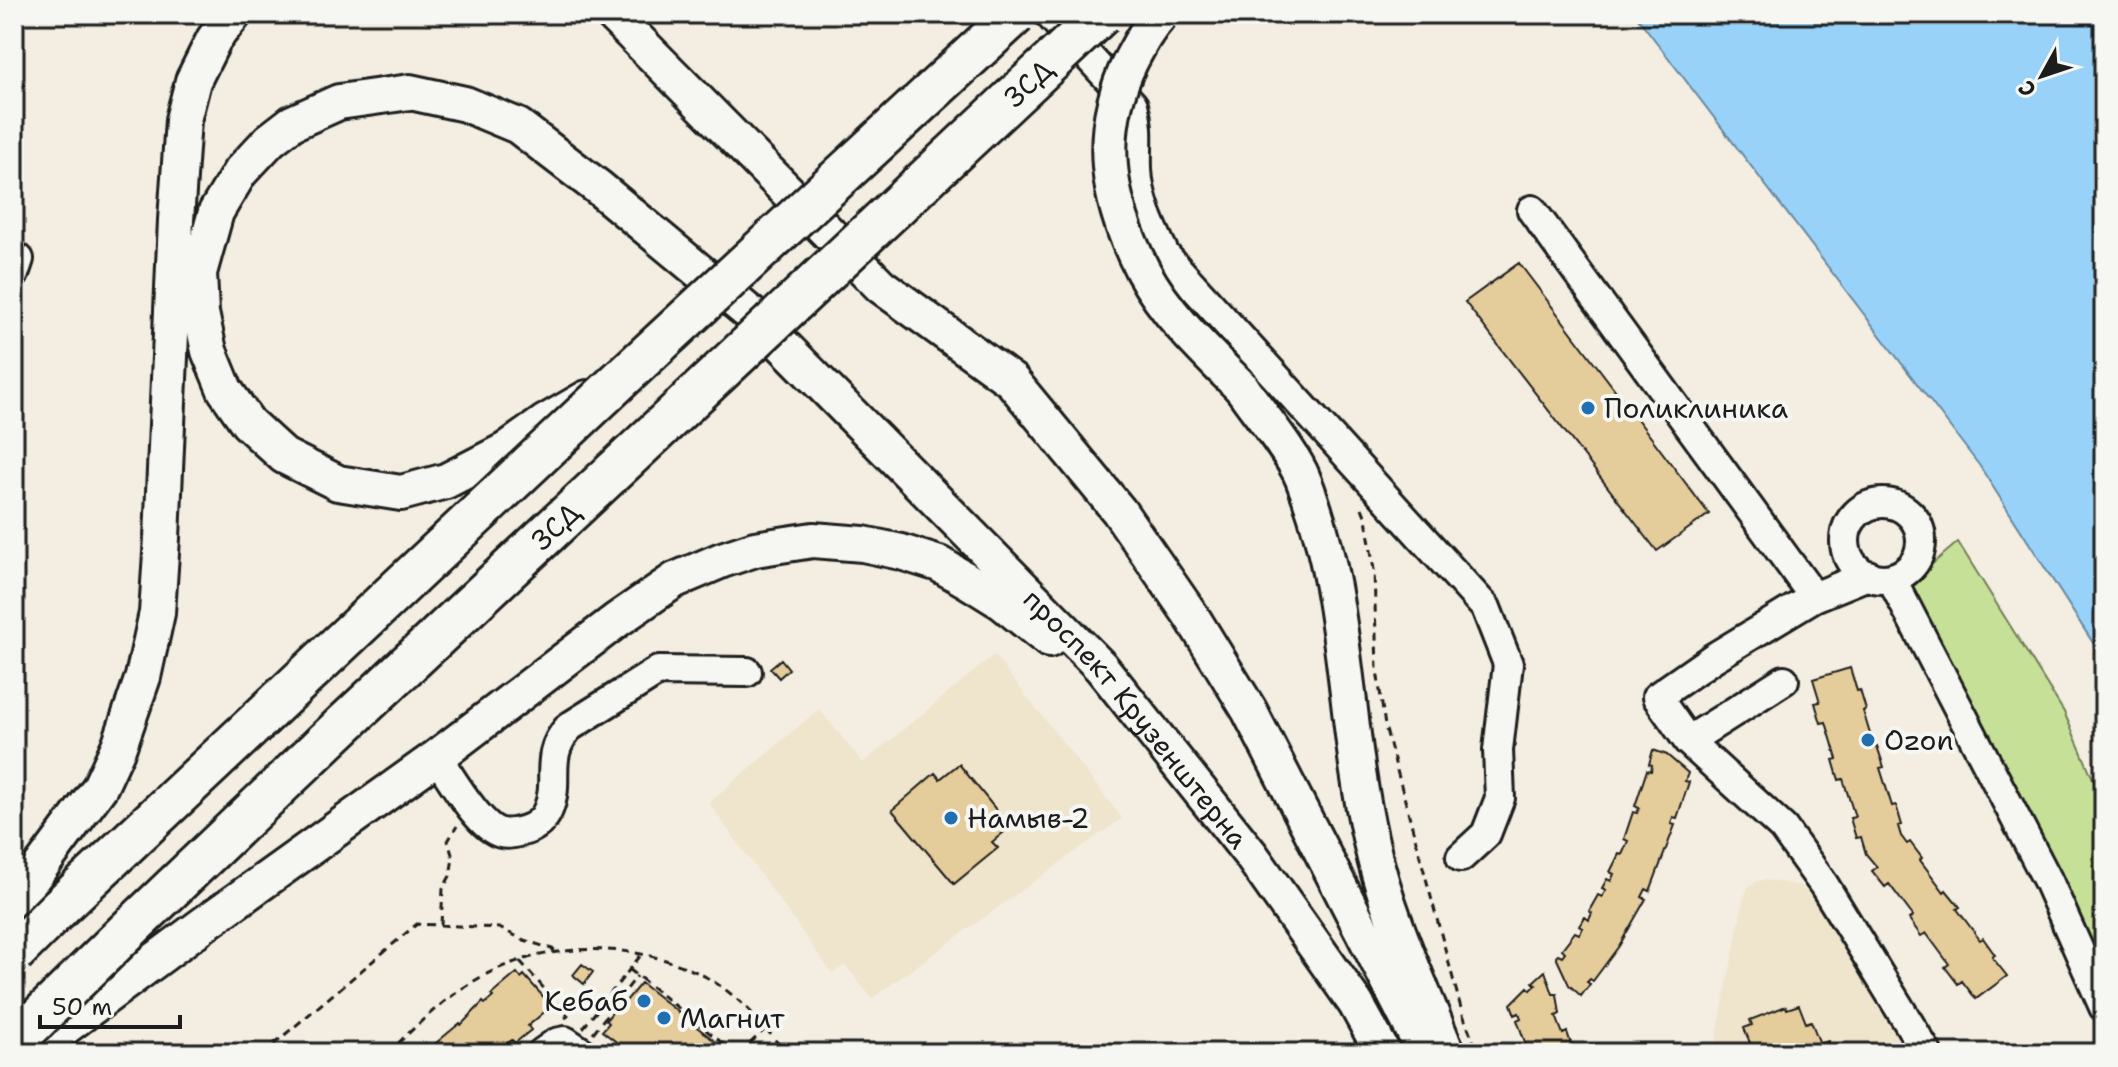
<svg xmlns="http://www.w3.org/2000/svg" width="2118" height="1067" viewBox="0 0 2118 1067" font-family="'Shantell Sans',sans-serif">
<rect width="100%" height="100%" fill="#f3eee1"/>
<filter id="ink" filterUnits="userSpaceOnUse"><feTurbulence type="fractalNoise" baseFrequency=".0125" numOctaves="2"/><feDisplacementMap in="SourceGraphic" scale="16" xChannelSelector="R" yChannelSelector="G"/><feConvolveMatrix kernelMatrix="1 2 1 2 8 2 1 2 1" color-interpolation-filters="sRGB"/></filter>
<g filter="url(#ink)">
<path fill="#efe4cc" d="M994,655L1122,818L872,998L845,965L832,973L709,803L819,709L863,763Z
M1766,880L1800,886L1813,899L1833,925L1895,1027L1907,1053H1716V1040L1744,898L1748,887L1757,881Z"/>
<path fill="#c6e097" stroke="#717e5a" stroke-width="2" d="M1958,542L2064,712L2104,804V965L2031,816L1904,588Z"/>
<path fill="#99d2f9" stroke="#6789a1" stroke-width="2" d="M1635,14H2104V660L1979,465Z"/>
<path fill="#e5cc9b" stroke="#1c1c1c" stroke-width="2" d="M1519,263L1709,514L1657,551L1465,302Z
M781,659L789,669L779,678L770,668Z
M1850,668L1857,691L1860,690L1866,710L1863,711L1874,747L1877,746L1884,767L1880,768L1892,806L1896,805L1902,825L1898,826L1901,836L1907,844L1910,842L1922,858L1920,860L1944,892L1946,890L1960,907L1957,909L1980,940L1983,938L1995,955L1992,957L2007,976L1976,999L1962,981L1958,984L1945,967L1949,964L1926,933L1921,936L1909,919L1913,916L1889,884L1885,887L1872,871L1877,867L1866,854L1861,837L1856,838L1850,818L1855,817L1843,779L1839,780L1833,760L1837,759L1826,722L1821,723L1815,703L1820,702L1813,679Z
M1653,750L1667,755L1688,773L1685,781L1689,782L1677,818L1673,817L1671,824L1675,825L1650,891L1646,889L1642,897L1646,899L1619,946L1593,981L1590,979L1587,982L1590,984L1581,996L1569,985L1556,957L1558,954L1562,956L1565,952L1562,949L1575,932L1579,934L1583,928L1579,926L1585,917L1589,920L1592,913L1589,911L1598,895L1602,897L1606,890L1602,888L1607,879L1611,881L1614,874L1610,872L1619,854L1622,855L1628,841L1624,839L1633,812L1637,813L1639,808L1635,806L1647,770L1651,771L1652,765L1649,764Z
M959,764L1010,827L992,842L998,848L954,884L892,810L935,773L940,779Z
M582,964L593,972L584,984L573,975Z
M1545,971L1553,994H1557L1560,1014L1556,1016L1563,1034L1567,1032L1574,1053H1529L1517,1020L1521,1018L1519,1013L1515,1015L1511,1004L1528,987L1531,990L1536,985L1533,982Z
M517,973L521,978L524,975L549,1003L545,1006L548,1009L528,1026L531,1030L515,1043L512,1040L492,1053H424L460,1023L461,1025L483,1002L485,1004L493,997L491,995Z
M641,983L730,1053H623L616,1048L619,1044L602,1031L609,1023L606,1020L623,999L626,1001Z
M1799,1005L1806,1023L1811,1021L1820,1044L1828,1041L1832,1053H1754L1744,1028L1752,1025L1750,1020L1786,1006L1787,1009Z
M2036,1043L2038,1053H1998V1049Z"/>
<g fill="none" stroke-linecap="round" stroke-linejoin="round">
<defs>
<path id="minor" d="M1049,14L1133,105C1140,130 1136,145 1137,169C1138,199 1152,228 1165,255L1486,608L1508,664L1498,750L1500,798L1486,834L1461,857
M1532,210L1814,597
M14,274L19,259
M1845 541a38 38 0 1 1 76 0a38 38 0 1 1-76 0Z
M1868,575L1814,597L1713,658L1657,697L1688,741L1783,828L1824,885L1927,1053
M1891,578L2048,881L2104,1007
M1688,741L1784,680
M437,757C450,776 479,828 501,833C509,835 518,832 526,830C535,827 544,820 548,810C561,779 542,758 569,727L658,671L747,672
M542,1053L556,1043L565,1041L583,1053"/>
<g id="major">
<path d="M612,14L881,286L1012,381L1119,511L1192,617L1249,710L1425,1053"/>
<path d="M1242,388C1259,413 1293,453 1303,479C1349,594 1343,722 1371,842C1387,915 1420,984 1447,1053"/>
<path id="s1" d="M587,398L544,423L506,450L446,481L401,493L338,483L284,456L248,423L225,390L209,351L201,313L199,273L216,212L240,172L270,140L292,123L339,102L410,92L465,104L518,126L599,188L758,320L1101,667L1251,855L1356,1004L1383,1053"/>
<path d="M14,903L100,787L119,746L143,677L157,613L162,538L176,220L183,120L193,81L214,39L234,14"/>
<path d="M30,1053L204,924L437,757L617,620L675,580L722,560L755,549L813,540L863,544L901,552L939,564L970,582L1002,602L1049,640"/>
</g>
</defs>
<use href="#minor" stroke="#1c1c1c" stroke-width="34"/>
<use href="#major" stroke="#1c1c1c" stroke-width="40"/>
<path stroke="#1c1c1c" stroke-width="3" stroke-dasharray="8 6" stroke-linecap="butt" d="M1362,508L1366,518L1374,570L1377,670L1385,726L1462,1012L1478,1053
M441,924L443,889L450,876L453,858L448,841L457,826
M520,961L568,1016L565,1018
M629,969L735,1053
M583,1028L641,955
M593,1033L637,976
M604,1042L617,1053
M263,1053L417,924L499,928L524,940L555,950
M388,1053C418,1024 446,996 483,976C549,940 641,941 706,977C738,995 764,1024 785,1053
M740,1053L766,1028"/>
<use href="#minor" stroke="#f6f6f2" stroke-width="28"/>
<use href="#major" stroke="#f6f6f2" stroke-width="34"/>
<defs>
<path id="major-bridge" d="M1161,14C1148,28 1140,43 1131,60C1095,132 1107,202 1143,271C1167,316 1207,353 1242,388"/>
<g id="highway-bridge">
<path d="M14,953L61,906L622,378L1016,14"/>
<path id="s2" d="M14,1042L124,934L343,725L1102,14"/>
</g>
</defs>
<use href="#major-bridge" stroke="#1c1c1c" stroke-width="40" stroke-linecap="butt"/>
<use href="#highway-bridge" stroke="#1c1c1c" stroke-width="46" stroke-linecap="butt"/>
<use href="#major-bridge" stroke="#f6f6f2" stroke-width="34"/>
<use href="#highway-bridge" stroke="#f6f6f2" stroke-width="40"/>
</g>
</g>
<g fill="#1f6fb2" stroke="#f6f6f2" stroke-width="3">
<circle cx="1588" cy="408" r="8"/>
<circle cx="1868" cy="740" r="8"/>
<circle cx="951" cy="818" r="8"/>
<circle cx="644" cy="1001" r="8"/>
<circle cx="664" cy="1018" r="8"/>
</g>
<g text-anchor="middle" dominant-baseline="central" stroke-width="8" stroke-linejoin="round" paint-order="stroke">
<g font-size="28" fill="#1c1c1c" stroke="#f6f6f2">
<text stroke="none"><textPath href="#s2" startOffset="1396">ЗСД</textPath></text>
<text stroke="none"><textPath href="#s2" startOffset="748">ЗСД</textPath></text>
<text stroke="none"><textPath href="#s1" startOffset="1822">проспект Крузенштерна</textPath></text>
</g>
<g font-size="28" fill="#1c1c1c" stroke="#f6f6f2" text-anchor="start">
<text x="1604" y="408">Поликлиника</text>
<text x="1884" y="740">Ozon</text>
<text x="967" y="818">Намыв-2</text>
<text x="628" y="1001" text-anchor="end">Кебаб</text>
<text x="680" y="1018">Магнит</text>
</g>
</g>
<rect width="2118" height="1067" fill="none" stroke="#f6f6f2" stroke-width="48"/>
<rect x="24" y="24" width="2070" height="1019" fill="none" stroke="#1c1c1c" stroke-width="3" filter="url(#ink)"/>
<g transform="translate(2042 76) rotate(230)" stroke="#f6f6f2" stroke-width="6" paint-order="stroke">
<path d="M0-6L14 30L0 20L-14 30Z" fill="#1c1c1c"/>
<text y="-12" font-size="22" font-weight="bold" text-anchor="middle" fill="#1c1c1c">С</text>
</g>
<path d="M40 1015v12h140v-12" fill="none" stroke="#1c1c1c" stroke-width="4"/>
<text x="52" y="1015" font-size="24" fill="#1c1c1c" stroke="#f6f6f2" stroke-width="6" paint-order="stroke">50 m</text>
</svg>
